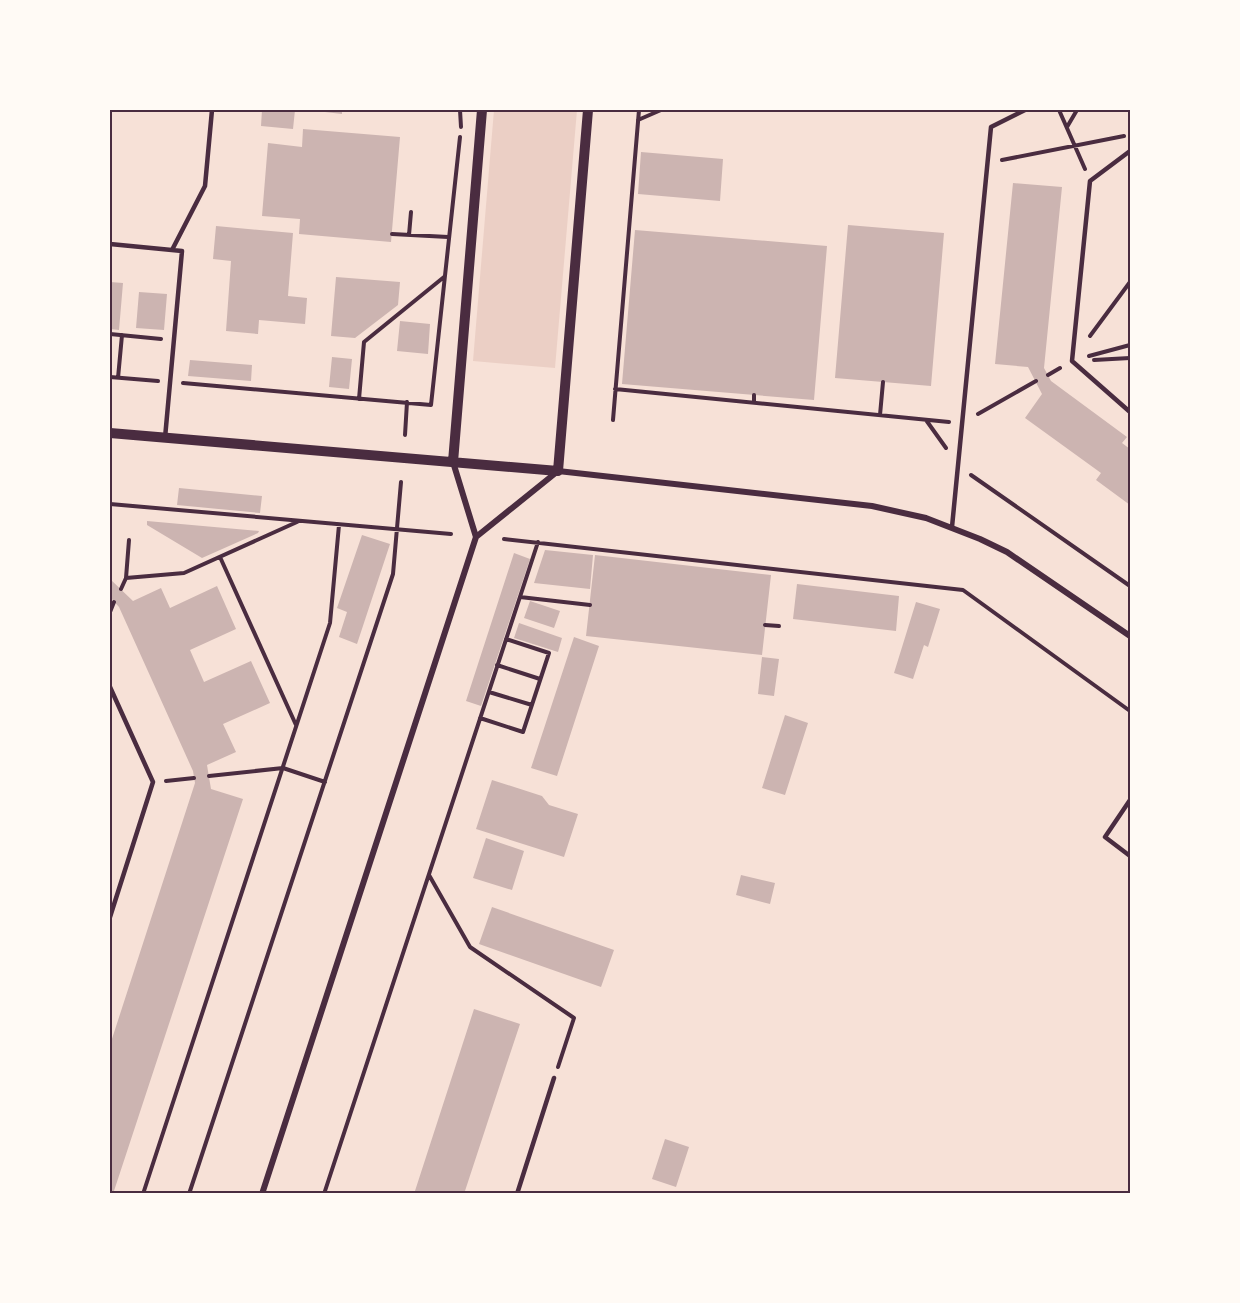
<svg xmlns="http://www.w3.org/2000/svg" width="1240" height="1303" viewBox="0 0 1240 1303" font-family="'IBM Plex Serif',serif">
<rect width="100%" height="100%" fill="#f7e1d7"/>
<path fill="#ebcfc5" d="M494,110H577L555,368L473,361Z"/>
<path fill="#ccb4b1" d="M262,110H295L293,129L261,126Z
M308,110H342V114Z
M303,129L400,137L391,242L299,234L300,219L262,216L268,143L302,147Z
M641,152L723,159L720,201L638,194Z
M1013,183L1062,187L1044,368L1051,381L1127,437L1122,443L1130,449V505L1096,480L1101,473L1025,418L1042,394L1028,367L995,364Z
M848,225L944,233L931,386L835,378Z
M216,226L293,233L288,296L307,298L305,324L259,320L258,334L226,331L231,261L213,259Z
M635,230L827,246L814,400L622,384Z
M336,277L400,282L398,305L355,338L331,336Z
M110,282L123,283L119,330L110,329Z
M139,292L167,294L164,330L136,328Z
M400,321L430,324L428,354L397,351Z
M332,357L352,359L349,389L329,387Z
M190,360L252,365L251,381L188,376Z
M179,488L262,496L260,513L177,505Z
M147,521L259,531L258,533L202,558L147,525Z
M362,535L390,544L357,644L339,637L347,612L337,608Z
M545,550L593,555L590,589L534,583Z
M514,553L530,559L481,706L466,701Z
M595,555L771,575L762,655L586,636Z
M110,579L133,601L161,588L170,608L217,586L236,629L190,650L204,682L251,661L270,703L223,724L236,752L207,765L211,789L243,799L113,1194H110V1045L195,783L193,771L119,607L110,597Z
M797,584L899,596L896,631L793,619Z
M530,601L560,611L554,628L524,618Z
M916,602L940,609L928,647L924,645L913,679L894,673Z
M519,623L562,638L558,652L514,638Z
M574,637L599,646L557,776L531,768Z
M762,657L779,659L774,696L758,694Z
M785,715L808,723L785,795L762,788Z
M492,780L542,796L549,805L578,814L564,857L476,829Z
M486,838L524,851L512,890L473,878Z
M741,875L775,883L770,904L736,895Z
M492,907L614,950L601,987L479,944Z
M474,1009L520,1024L507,1063L464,1194H414Z
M665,1139L689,1147L676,1187L652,1179Z"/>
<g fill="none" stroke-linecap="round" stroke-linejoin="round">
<path stroke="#4a2c40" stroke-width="4" d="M460,110L461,127
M1059,110L1085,169
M638,120L661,110
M1067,127L1077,110
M1002,160L1124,136
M392,234L448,237
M409,235L411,212
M110,334L161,339
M1090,336L1130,282
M1089,356L1130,345
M1094,360L1130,358
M1048,375L1060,368
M110,377L158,381
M118,378L122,335
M183,383L431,405L460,137
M615,389L949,422
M359,399L364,342L444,277
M754,402V395
M978,414L1036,381
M880,415L883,382
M613,420L639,110
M926,420L946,448
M405,435L407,402
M971,475L1130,586
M110,504L451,534
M504,539L963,590L1130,711
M220,557L296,725
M126,578L184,573L297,522
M121,589L126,578L129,540
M520,597L590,605
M110,612L114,602
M765,625L779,626
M497,665L540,679
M489,692L532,705
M480,718L523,732L549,653L506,639
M209,776L283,768L325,782
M166,781L194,778
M429,875L470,947L574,1018L558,1067
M143,1194L330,623L339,525
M189,1194L393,574L401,482
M324,1194L538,542"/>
<path stroke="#4a2c40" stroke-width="4.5" d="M1130,151L1090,181L1072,361L1130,412
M110,244L182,251L165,438
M172,250L205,186L212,110
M952,527L991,127L1025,110
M110,687L153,782L110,917
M1130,800L1105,837L1130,856
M517,1194L554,1078"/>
<path stroke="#4a2c40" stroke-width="6" d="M453,462L476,537
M262,1194L476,537L558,471L872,506L926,518L980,539L1007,552L1130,636"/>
<path stroke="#4a2c40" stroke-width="10" d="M110,433L558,471L588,110
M453,462L482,110"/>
</g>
<rect width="1240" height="1303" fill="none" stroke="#fffaf5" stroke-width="222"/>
<rect x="111" y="111" width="1018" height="1081" fill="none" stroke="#4a2c40" stroke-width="2"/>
</svg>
